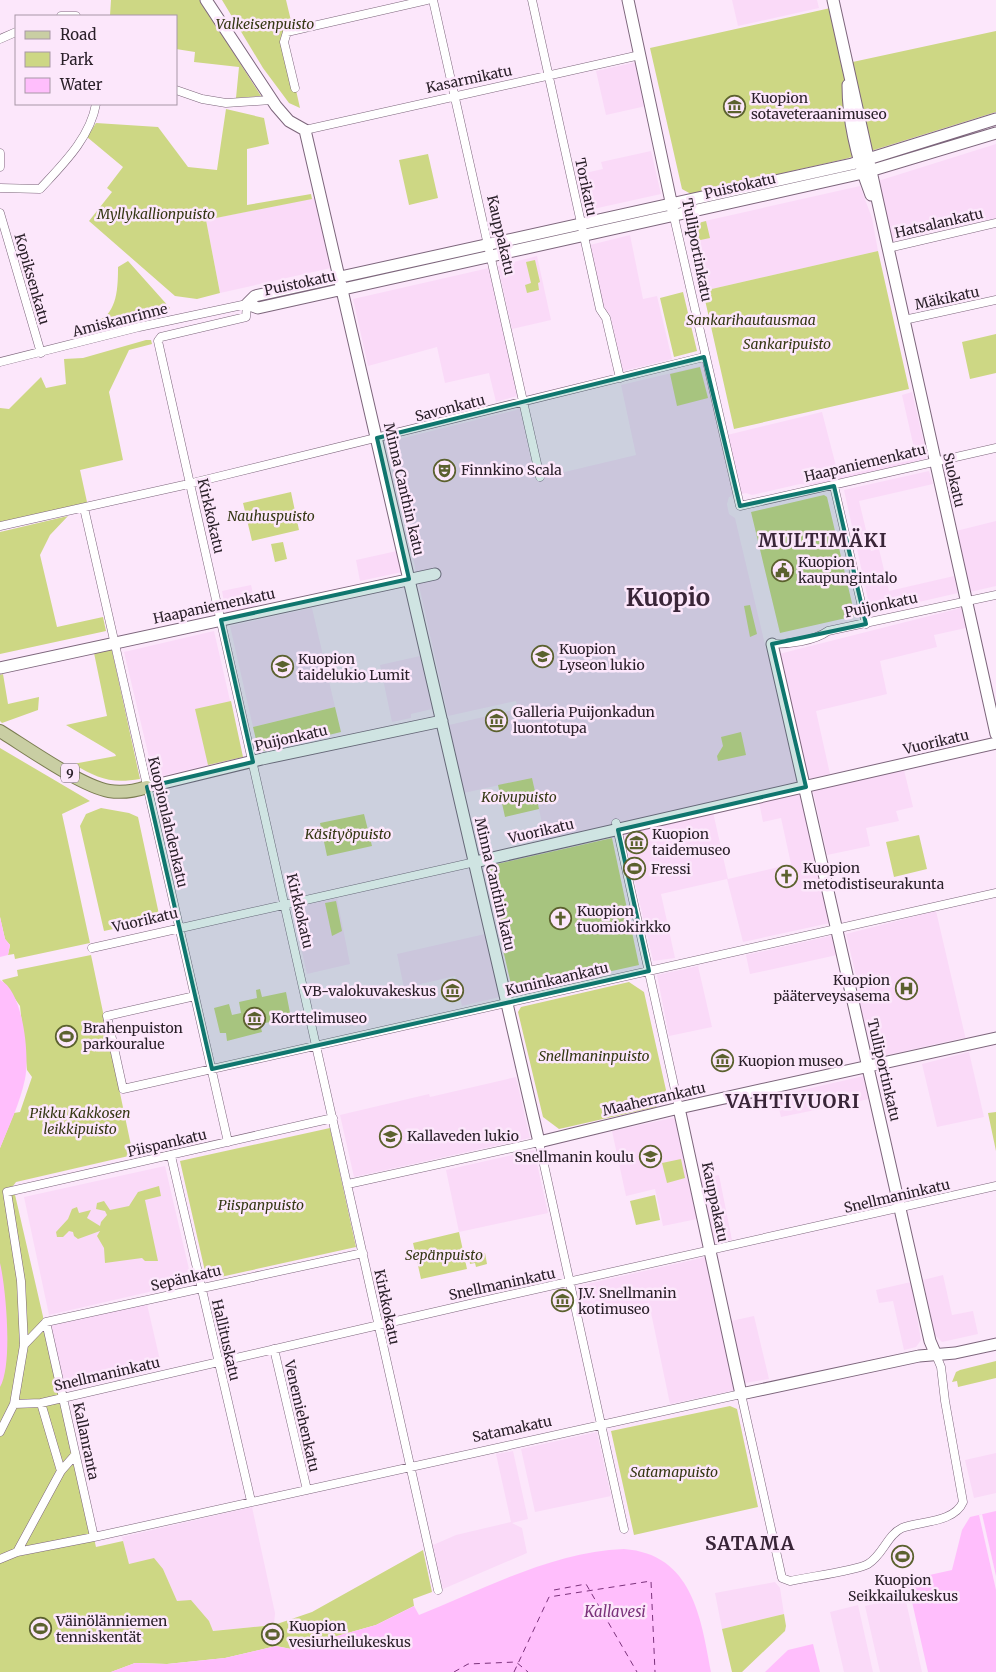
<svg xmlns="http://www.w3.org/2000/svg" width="996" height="1672" viewBox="0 0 996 1672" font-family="Merriweather,serif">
<rect width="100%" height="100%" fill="#fce7fb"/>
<path fill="#fadaf8" d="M732,0H817L819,8L738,26Z
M637,62L646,106L606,115L596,71Z
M996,144V218L892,241L878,181Z
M651,151L661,194L584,211L576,175L603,169L601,162Z
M860,186L872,218L878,251L703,291L687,225Z
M314,198L331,268L220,293L206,220Z
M630,235L643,299L657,296L672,359L623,371L610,314L604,308L590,245Z
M537,256L551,320L512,329L498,266Z
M489,268L517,396L496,402L489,373L445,383L437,347L368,366L353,299Z
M704,357L723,436L822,412L836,466L914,448L902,395L912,392L927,456L925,459L844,479L811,485L800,484L752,495L746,493L729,497L727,504L729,514L735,518L767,653L770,656L783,653L961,608L966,628L934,635L937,647L880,661L887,694L816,711L830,774L546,841L532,778L464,793L449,725L518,709L516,701L448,716L387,442L520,409L535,479L636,455L621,385L701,366L700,359Z
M929,471L933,484L859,501L871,551L879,549L889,591L954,576L958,593L871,613L844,490Z
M996,521V586L970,592L956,531Z
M397,551L402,572L360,581L356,560Z
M251,585L256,606L226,613L222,591Z
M312,608L335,707L253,727L230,626Z
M214,631L243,757L154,778L124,652Z
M420,656L432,709L411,714V718L392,722L380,665Z
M904,770L913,807L896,811L899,821L866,828L870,846L827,855L813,791Z
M801,793L830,923L743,942L727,879L661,894L675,958L653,961L624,835L713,812L728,879L791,864L781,818L763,822L759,802Z
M337,898L350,964L307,974L292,908Z
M936,911L966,1040L963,1038L874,1058L857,995L858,984L846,934Z
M485,934L500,997L462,1006L455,976L404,988L397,954Z
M830,936L833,938L837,955L750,974L746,955Z
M698,966L712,1027L669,1036L657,975Z
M969,1052L984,1117L937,1127L922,1064Z
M864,1076L869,1099L781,1117L776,1096Z
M516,1077L530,1138L354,1177L340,1115L429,1094L430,1097Z
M672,1118L675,1119L697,1219L663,1226L655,1189L626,1196L612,1131Z
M534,1150L548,1213L459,1232L446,1170Z
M165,1166L192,1282L49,1315L24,1197Z
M719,1175L732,1240L714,1243L700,1179Z
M706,1257L736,1390L670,1404L649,1303L584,1317L578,1286Z
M943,1275L952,1315L973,1311L978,1334L942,1342L935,1335L923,1280Z
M911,1282L921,1340L916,1347L904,1350L893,1301L879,1303L876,1290Z
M147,1304L162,1369L66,1391L51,1326Z
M754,1316L769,1379L745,1383L731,1321Z
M597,1432L611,1496L535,1512L521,1449Z
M513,1451L528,1519L512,1523L522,1528L527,1553L443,1589L433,1545L456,1535L511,1522L496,1454Z
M996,1453V1493L974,1498L965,1460Z
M252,1507L275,1613L274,1625L212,1631L209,1621L177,1601L163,1569L129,1564L122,1537Z
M775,1582L780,1588L784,1614L722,1629L715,1593Z
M905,1597L922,1672H880L865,1606Z
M858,1605L873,1672H844L830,1612Z"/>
<path fill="#cdd784" d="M111,0H200L261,96L236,98L239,67L194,62L195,52L176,49V16H110Z
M222,0H286L292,25L288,26L289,30L284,37L300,108L289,103L263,68Z
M835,7L848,63L996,31V112L845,159L691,194L682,189L650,48Z
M226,109L264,118L269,144L247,149V205L311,194L312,199L206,220L220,293L197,299L175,296L89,221L112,192L107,188L123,167L87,137L96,123L158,127L188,167L217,170Z
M428,154L438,198L409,205L399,160Z
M706,221L710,238L691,242L687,226Z
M878,251L909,389L734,429L703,291Z
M535,260L540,282L538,283L539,290L527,293L525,285L531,283L526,262Z
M128,261L170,308L163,313L101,328L97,321C118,314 118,285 118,267Z
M683,292L697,351L674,357L660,298Z
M996,334V373L970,379L962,342Z
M146,340H151L152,344L129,350L109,392L123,460L80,470L87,502L84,508L0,526V408L9,409L41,377L46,388L66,384L64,359L83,358Z
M700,367L708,398L677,406L670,374Z
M291,492L299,530L252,541L243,503Z
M824,495L827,497L855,616L780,633L751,512Z
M68,516L50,535L40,555L57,627L103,617L106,631L0,654V532Z
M283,542L287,559L275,562L271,544Z
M750,605L757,634L750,637L744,606Z
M111,646L140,779C110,784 98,778 73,764L116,756L115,754L66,725L107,716L94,653Z
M3,674L8,704L39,697L38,710L2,723L0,721V675Z
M231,701L243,757L208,765L195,709Z
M335,707L341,732L263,751L258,748L253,727Z
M741,732L746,755L718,761L717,756L723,746L721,737Z
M0,748L90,801L62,814L90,943L15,959L14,954L8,955L10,945L5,939L0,917Z
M532,778L539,809L505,817L498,785Z
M101,808L129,813L138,817L160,919L104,931L80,826L86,814Z
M364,814L372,846L327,856L320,823Z
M919,835L927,869L894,877L886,842Z
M612,838L639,965L513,993L484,867Z
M336,901L342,931L332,936L325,903Z
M91,955L133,1155L16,1182L13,1186L96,1547L123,1541L129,1564L154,1558L163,1569L177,1601L191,1600L209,1621L213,1631L274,1625L312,1612L423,1550L432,1592L413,1599L414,1606L376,1625L291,1649L276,1646L225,1658L167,1664L135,1663L111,1672H0V1148L14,1113L20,1112L32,1077L27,1070L20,1006L2,980L18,976L17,970Z
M629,982L644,992L666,1090L656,1107L559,1129L543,1117L518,1012L521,1007Z
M260,989L262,997L286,992L291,1018L260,1024L262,1032L227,1041L226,1033H220L214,1008L229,1004L232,1015L241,1013L239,1002L257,998L256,990Z
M996,1112V1151L988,1113Z
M330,1128L356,1247L207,1280L180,1161Z
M681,1159L685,1178L667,1183L662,1163Z
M159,1186L161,1196L145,1200L158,1261H145L142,1258L105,1263L104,1248L97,1236L100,1231L78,1239L74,1236L73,1232L69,1231L63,1237H57L56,1232L68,1219L72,1209L77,1207L79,1213L91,1210L87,1218L100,1226L101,1222L107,1215L105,1211L96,1209L97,1203L104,1201L110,1210L129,1206L138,1192Z
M655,1195L660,1220L636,1225L630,1201Z
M459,1232L467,1269L421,1279L413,1243Z
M485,1253L487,1264L476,1267L475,1263L470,1264L469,1256Z
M996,1361V1378L958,1387L957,1381L952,1382L956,1372L960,1370Z
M730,1406L737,1409L758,1507L634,1535L611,1431Z
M784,1614L786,1626L785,1631L742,1672H732L722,1629Z"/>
<path fill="#ffbefc" d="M0,917L5,939L10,945L8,955L0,957Z
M0,980C23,990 30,1056 25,1079C20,1103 9,1126 0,1148Z
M0,1263C6,1288 13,1365 0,1387Z
M996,1511V1672H928L907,1580L952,1570L962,1530L970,1517Z
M624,1549C692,1554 701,1617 711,1672H111L135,1663L167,1664L225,1658L276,1646L291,1649L376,1625L414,1606L419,1615C484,1589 552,1552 624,1549Z
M813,1644L820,1672H765L788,1650Z"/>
<path fill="#fce7fb" d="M982,1514L996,1576V1590L979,1515Z"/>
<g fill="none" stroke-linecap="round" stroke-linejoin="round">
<path stroke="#7b327b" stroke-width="1" stroke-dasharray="6 5" stroke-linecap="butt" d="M554,1590L586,1584L637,1672
M454,1672L468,1664L516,1662L528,1672
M514,1672L549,1597L651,1581L655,1672"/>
<defs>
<path id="street" d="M433,0L540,477
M532,0L600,309L606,318L620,378
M61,16H76
M0,39L16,32
M295,88L284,42L287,32L427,0
M176,90L202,99L226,103L271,100
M305,130L640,55
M0,153V167
M0,188L40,189C63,164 90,138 96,104
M0,213L41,353
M674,217L740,506L996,448
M888,248L996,223
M904,320L996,300
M0,362L139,327L247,304L246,317L161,337L158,341L438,1590
M834,486L866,624
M84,508L228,1142
M0,526L184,485L704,357
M772,644C789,644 814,641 828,631L996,595
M616,823L679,1108
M92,948L475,862
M195,996L107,1016L123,1089L996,893
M171,1156L251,1501
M348,1184L539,1142L624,1529
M46,1322L94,1537
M24,1345L46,1322L363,1253
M274,1349L307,1490
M41,1403L61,1471
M14,1404L41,1403L474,1303L996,1186
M0,1432L14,1404L24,1345L21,1281L7,1192L333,1118
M17,1552L61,1471L75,1455
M0,1559L17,1552L94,1537L741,1394L782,1578L790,1581C807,1577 856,1571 868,1564C883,1555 887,1535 902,1528C920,1521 954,1523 963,1502L945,1401L941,1367L936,1355"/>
<path id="secondary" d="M206,0L276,106L289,121L305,130L539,1142L679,1108L996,1038
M628,0L673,211
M833,0L996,734
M848,85C848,122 858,161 871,195
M996,119L852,164L255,296L247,304L258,308L863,173L996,133
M772,644L930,1341L936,1355
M0,668L435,574
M147,787L262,759L442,721
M475,862L996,743
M679,1108L741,1394L919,1356L955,1353L996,1344"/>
<path id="primary" d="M0,731C26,747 81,786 109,791C121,793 135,791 147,787"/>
</defs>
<use href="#street" stroke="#7c657b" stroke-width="9"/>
<use href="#secondary" stroke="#7c657b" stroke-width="13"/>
<use href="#primary" stroke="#7a7c51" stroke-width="14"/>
<use href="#street" stroke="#fff" stroke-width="8"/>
<use href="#secondary" stroke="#fff" stroke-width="11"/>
<use href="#primary" stroke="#c9cea3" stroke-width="12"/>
</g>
<path fill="#0f766e" fill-opacity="0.2" stroke="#0f766e" stroke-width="4" stroke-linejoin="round" d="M704,357L740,506L834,486L866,624L772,644L806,787L618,830L649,971L212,1069L147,787L253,762L221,620L409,579L377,438Z"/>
<defs>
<symbol id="museum-ring" viewBox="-11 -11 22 22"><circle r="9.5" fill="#fce7fb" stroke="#5b612e" stroke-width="1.5"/><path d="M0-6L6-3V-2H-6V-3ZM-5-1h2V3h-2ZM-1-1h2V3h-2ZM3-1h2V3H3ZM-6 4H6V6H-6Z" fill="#5b612e"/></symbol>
<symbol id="theatre-ring" viewBox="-11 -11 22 22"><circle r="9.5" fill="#fce7fb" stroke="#5b612e" stroke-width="1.5"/><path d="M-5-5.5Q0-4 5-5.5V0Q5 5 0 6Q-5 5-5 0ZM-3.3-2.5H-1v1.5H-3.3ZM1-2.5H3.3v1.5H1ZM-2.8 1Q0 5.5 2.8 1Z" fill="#5b612e"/></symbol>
<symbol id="civic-ring" viewBox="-11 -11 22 22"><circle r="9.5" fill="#fce7fb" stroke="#5b612e" stroke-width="1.5"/><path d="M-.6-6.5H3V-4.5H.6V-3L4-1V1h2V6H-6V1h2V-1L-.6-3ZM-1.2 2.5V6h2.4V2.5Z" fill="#5b612e"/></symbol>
<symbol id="school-ring" viewBox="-11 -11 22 22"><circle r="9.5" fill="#fce7fb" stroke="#5b612e" stroke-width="1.5"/><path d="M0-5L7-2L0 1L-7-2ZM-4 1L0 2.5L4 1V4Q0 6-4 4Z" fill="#5b612e"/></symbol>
<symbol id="stadium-ring" viewBox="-11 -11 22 22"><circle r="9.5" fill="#fce7fb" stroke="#5b612e" stroke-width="1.5"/><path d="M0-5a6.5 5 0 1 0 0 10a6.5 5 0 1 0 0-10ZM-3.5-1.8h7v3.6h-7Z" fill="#5b612e"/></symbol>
<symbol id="church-ring" viewBox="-11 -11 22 22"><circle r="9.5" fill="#fce7fb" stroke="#5b612e" stroke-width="1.5"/><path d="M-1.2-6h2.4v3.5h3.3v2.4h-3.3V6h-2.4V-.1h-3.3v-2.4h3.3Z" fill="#5b612e"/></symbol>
<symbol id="hospital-ring" viewBox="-11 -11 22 22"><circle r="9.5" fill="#fce7fb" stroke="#5b612e" stroke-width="1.5"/><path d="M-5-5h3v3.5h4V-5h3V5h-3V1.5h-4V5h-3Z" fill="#5b612e"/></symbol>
</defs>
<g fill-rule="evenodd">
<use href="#museum-ring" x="722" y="94" width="25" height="25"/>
<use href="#theatre-ring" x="432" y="458" width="25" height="25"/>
<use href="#civic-ring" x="770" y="558" width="25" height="25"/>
<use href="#school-ring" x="530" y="644" width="25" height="25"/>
<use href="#school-ring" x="270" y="654" width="25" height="25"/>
<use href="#museum-ring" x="484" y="708" width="25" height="25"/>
<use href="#museum-ring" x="624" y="830" width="25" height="25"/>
<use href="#stadium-ring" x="622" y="856" width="25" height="25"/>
<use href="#church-ring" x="774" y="864" width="25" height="25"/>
<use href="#church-ring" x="548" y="906" width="25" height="25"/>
<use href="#hospital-ring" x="894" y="976" width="25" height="25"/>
<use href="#museum-ring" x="440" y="978" width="25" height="25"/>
<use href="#museum-ring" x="242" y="1006" width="25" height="25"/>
<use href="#stadium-ring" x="54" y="1024" width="25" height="25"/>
<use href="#museum-ring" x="710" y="1048" width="25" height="25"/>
<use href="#school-ring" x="378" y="1124" width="25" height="25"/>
<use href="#school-ring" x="638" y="1144" width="25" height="25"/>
<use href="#museum-ring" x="550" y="1288" width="25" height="25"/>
<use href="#stadium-ring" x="890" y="1544" width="25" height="25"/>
<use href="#stadium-ring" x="28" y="1616" width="25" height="25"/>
<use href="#stadium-ring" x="260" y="1622" width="25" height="25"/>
</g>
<g text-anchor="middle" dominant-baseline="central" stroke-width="5" stroke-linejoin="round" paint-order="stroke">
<rect fill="#fce7fb" stroke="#695c68" stroke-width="1" x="61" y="763.5" width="18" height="19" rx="4"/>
<g font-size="12" font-weight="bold" fill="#2a2029">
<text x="70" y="773">9</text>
</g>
<g font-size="14" font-style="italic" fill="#343713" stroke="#fce7fb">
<text x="265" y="24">Valkeisenpuisto</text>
<text x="156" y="214">Myllykallionpuisto</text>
<text x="751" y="320">Sankarihautausmaa</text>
<text x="787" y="344">Sankaripuisto</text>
<text x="271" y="516">Nauhuspuisto</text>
<text x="519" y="797">Koivupuisto</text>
<text x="348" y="834">Käsityöpuisto</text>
<text x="594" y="1056">Snellmaninpuisto</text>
<text x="80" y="1113">Pikku Kakkosen<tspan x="80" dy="16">leikkipuisto</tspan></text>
<text x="261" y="1205">Piispanpuisto</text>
<text x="444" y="1255">Sepänpuisto</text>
<text x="674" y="1472">Satamapuisto</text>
</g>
<g font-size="14" fill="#2a2029" stroke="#fce7fb">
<text transform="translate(469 79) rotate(-12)">Kasarmikatu</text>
<text transform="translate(740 186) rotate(-13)">Puistokatu</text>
<text transform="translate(586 187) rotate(78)">Torikatu</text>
<text transform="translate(939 223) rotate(-13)">Hatsalankatu</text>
<text transform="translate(501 235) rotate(77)">Kauppakatu</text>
<text transform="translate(697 250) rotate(79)">Tulliportinkatu</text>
<text transform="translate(32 279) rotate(74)">Kopiksenkatu</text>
<text transform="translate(300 283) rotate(-12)">Puistokatu</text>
<text transform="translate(947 298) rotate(-12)">Mäkikatu</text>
<text transform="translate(120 320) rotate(-14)">Amiskanrinne</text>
<text transform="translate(450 408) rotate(-14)">Savonkatu</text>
<text transform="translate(865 463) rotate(-13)">Haapaniemenkatu</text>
<text transform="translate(954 480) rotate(77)">Suokatu</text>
<text transform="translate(404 489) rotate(77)">Minna Canthin katu</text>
<text transform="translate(211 516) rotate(77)">Kirkkokatu</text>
<text transform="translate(881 605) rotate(-12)">Puijonkatu</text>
<text transform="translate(214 606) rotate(-12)">Haapaniemenkatu</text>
<text transform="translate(291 738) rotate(-13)">Puijonkatu</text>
<text transform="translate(936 742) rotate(-13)">Vuorikatu</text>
<text transform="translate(168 822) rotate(77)">Kuopionlahdenkatu</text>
<text transform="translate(541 831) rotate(-13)">Vuorikatu</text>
<text transform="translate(495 884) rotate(77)">Minna Canthin katu</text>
<text transform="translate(300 911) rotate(77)">Kirkkokatu</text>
<text transform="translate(145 920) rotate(-13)">Vuorikatu</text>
<text transform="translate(557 979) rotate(-13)">Kuninkaankatu</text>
<text transform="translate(884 1070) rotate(77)">Tulliportinkatu</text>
<text transform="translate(654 1099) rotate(-13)">Maaherrankatu</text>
<text transform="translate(167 1143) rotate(-13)">Piispankatu</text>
<text transform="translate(897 1196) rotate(-13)">Snellmaninkatu</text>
<text transform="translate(715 1202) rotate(78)">Kauppakatu</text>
<text transform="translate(186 1278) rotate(-13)">Sepänkatu</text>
<text transform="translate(502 1284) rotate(-12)">Snellmaninkatu</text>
<text transform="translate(387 1307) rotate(78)">Kirkkokatu</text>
<text transform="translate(226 1340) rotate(77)">Hallituskatu</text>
<text transform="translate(107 1374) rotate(-13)">Snellmaninkatu</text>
<text transform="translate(302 1416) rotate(77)">Venemiehenkatu</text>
<text transform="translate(512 1429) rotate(-12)">Satamakatu</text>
<text transform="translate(86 1441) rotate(78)">Kallanranta</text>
</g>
<g font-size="14" fill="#2a2029" stroke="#fce7fb" text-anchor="start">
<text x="751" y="98">Kuopion<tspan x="751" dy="16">sotaveteraanimuseo</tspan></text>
<text x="461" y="470">Finnkino Scala</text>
<text x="798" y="562">Kuopion<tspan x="798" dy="16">kaupungintalo</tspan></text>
<text x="559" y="649">Kuopion<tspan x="559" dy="16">Lyseon lukio</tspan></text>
<text x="298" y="659">Kuopion<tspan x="298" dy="16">taidelukio Lumit</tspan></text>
<text x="513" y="712">Galleria Puijonkadun<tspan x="513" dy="16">luontotupa</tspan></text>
<text x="652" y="834">Kuopion<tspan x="652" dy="16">taidemuseo</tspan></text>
<text x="803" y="868">Kuopion<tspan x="803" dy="16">metodistiseurakunta</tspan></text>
<text x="651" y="869">Fressi</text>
<text x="577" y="911">Kuopion<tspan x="577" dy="16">tuomiokirkko</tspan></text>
<text x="890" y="980" text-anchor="end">Kuopion<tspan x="890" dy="16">pääterveysasema</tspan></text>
<text x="436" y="991" text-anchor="end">VB-valokuvakeskus</text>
<text x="271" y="1018">Korttelimuseo</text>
<text x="83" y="1028">Brahenpuiston<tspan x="83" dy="16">parkouralue</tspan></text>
<text x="738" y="1061">Kuopion museo</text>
<text x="407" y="1136">Kallaveden lukio</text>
<text x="634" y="1157" text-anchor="end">Snellmanin koulu</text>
<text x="578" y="1293">J.V. Snellmanin<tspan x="578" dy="16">kotimuseo</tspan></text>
<text x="903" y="1580" text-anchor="middle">Kuopion<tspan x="903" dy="16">Seikkailukeskus</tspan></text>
<text x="56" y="1621">Väinölänniemen<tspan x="56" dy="16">tenniskentät</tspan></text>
<text x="289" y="1626">Kuopion<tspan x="289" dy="16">vesiurheilukeskus</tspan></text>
</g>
<g font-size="15" font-style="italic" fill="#7b327b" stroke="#fce7fb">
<text x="615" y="1611">Kallavesi</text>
</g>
<g font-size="19" font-weight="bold" letter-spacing="1" fill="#392538" stroke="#fce7fb">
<text x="823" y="540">MULTIMÄKI</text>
<text x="793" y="1101">VAHTIVUORI</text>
<text x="750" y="1543">SATAMA</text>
</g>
<g font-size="24" font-weight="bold" fill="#392538" stroke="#fce7fb">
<text x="668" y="597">Kuopio</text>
</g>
</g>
<rect x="15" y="15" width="162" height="90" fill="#fce7fb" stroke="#a897a7"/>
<rect x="25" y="31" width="25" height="8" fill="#c9cea3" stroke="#a897a7"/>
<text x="60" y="40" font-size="15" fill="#2a2029">Road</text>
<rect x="25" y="52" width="25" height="15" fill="#cdd784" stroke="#a897a7"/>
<text x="60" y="65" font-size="15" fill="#2a2029">Park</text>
<rect x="25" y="78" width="25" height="15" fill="#ffbefc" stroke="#a897a7"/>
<text x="60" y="90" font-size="15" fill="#2a2029">Water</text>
</svg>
